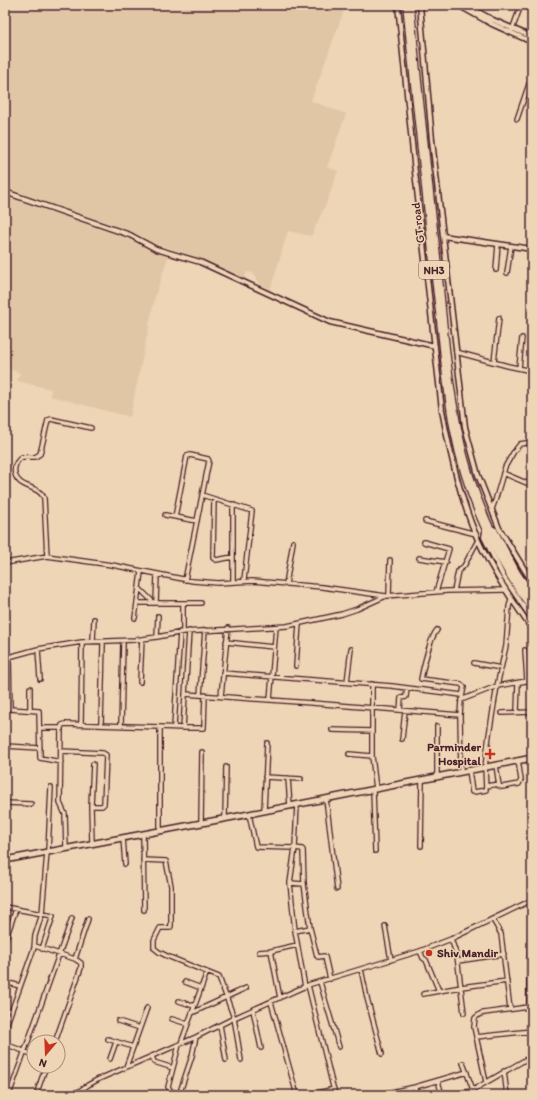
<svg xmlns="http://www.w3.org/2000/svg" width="537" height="1100" viewBox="0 0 537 1100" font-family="Itim,sans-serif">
<rect width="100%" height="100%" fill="#edd5b5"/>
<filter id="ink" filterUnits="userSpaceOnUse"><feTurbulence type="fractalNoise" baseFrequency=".025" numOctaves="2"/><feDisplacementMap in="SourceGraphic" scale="8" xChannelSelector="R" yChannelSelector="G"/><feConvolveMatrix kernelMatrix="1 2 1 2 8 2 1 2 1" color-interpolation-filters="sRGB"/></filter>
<g filter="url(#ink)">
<path fill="#e1c6a6" d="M5,5H346L311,101L346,114L327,167L338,171L326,204L311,236L288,231L270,291L262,287L253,273L247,272L244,279L203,260L149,242L139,235L10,191L5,188Z
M6,194L135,238L150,248L169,254L155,297L130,417L50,396L51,389L17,381L20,373L5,367Z"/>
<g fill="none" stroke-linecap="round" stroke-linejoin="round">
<defs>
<path id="minor" d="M512,30L521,5
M517,119L529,84L532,81
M496,270L498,244
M507,273L511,246
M456,352L508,366L532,371
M494,362L499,318
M519,368L522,338
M503,473L529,484H532
M202,495L252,511L244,580
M214,499L213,558L216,560L233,557
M233,504V581
M492,509L495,501L505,467L513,453L520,444L532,442
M165,515L197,521
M175,517L187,456L190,455L208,459L209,461L185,580
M425,521L476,534
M424,542L449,549L436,592
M47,556L44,498C40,488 27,488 20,482C12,475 13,463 22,457H35L40,454L48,420L51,419L91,428
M419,558L446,562
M5,563L47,556L112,565L193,581L218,583L253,581L322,587L386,596
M286,584L293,542
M140,589L154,603
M454,591L458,571L464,566L478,540
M389,596L390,560
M138,603H201
M156,603L157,575
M183,603V632
M135,618L141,572
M437,630C430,638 423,668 421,679L461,684L464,687L462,697
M189,631L183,728H204L205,695
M157,637L158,616
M93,641L94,619
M226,642L274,647
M38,649L40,679
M525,650L527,681
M9,657L10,709L39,711L40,758L61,762
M5,658L38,649L82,642L135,640L157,637L183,632L287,626L342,614L357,609L386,596L447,591L505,590
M474,663L501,668
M296,666L299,624
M223,673L392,686L462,695
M140,682L142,639
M347,682L351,649
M372,684V756L376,789
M30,688V709
M185,694L312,703L460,715
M200,695L205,630
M221,696L228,628
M270,700L276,627
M400,710L401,698L406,697L407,688
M517,712L518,683
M502,713L532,712
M81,724L82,642
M101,724L103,644
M121,725L123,644
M437,726V777
M174,727L180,632
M40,728H61
M332,730L372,731
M402,739L405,711
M5,746L40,748
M61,751L103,753L106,755L104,804L102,806H91
M349,754L372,756
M496,765L499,786L502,787L519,784L521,780L518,760
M469,770L472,792H474L486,790L485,767L489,735L497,686L506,646L509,607L511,599
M461,772L460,715L461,700L497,686L532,680
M265,777L301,779
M288,778L290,806
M486,786L499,784
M373,790L375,851
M326,799L337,889
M5,803L31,804
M297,804L295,848L290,883L295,931L305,987
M264,811L267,743
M249,814L256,847L295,848L302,849L303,850L304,884L310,928L295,931
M225,818L226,767
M201,823L202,752
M160,831V727L183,728
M143,834L144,910
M123,838L125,864
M92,843L91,806L93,764
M421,846L422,780
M66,848L65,814L60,803L61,728L62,725L65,724L160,727
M48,851L51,787
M143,860L166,861L171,886V926L170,928H160L154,940V948L159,952L167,956L219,977L234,1018L241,1060
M290,883L304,884
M532,902C529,959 527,1016 532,1073
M5,907L53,916L42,949
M493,920L501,934L510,1009
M385,926L391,960
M310,928L317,956L318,957L324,956L325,957L330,979
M451,939L457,956L464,1013
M5,941L16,909
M35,946L75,959L81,963V968L55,1042
M271,951L280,998
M420,951L423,958L426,960L439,991
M259,952L271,951L297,945
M75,959L88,919
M458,961L504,954
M361,969L367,998L382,1054
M5,982L20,986
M185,982L201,988
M320,982L339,1047
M308,985L335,1095
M423,994L461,987L507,981
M179,1001L194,1006
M271,1002L297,1095
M253,1010L261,1048
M192,1013L246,988
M172,1019L188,1024
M118,1021L140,1028
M220,1025L226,1060
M5,1029L34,948L35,936L42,914L47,852
M476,1037L532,1031
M108,1039L133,1047
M181,1043L207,972
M5,1044L34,1055
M179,1045L168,1087L171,1091L179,1094
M152,1056L154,1062L173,1068
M110,1059L116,1042
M463,1063L475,1095
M126,1067L147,1008
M504,1071L507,1095
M438,1081L442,1095
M486,1082L474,1027L475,1018L480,1014L484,1013L528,1007
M415,1087L417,1095
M9,1095L72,918
M36,1095L46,1066
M74,1095L88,1085L99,1079L196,1037L234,1018L308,985L420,951L451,939L532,900
M179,1095L192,1056L196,1037
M309,1095L334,1089
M376,1095L415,1087L467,1072
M457,1095L473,1090L530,1057"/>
<path id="tertiary" d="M398,5L414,163L442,410C450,454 460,499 478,540C493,572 512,600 532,629
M420,5L432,140L465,427L478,475L499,528L532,582
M458,5L492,24L532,42
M466,5L493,20L532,37
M5,192L130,235L156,249L200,262L330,322L435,346
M443,236L532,249
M490,527L495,530L518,573L532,593
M485,531L484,537L503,576L532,619"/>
<path id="secondary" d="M5,860L239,816L532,758"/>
<path id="trunk" d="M406,5C414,92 424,178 433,264C437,296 441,329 444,361C447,385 449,409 454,432C466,495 494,558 532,609
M411,5C418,88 428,171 437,254C443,313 447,374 459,432C470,489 498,554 532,601"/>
</defs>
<use href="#minor" stroke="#4a1f2b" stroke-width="6"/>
<use href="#tertiary" stroke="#4a1f2b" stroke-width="7"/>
<use href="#secondary" stroke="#4a1f2b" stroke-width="8"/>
<use href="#trunk" stroke="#4a1f2b" stroke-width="8"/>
<use href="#minor" stroke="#edd5b5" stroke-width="3.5"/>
<use href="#tertiary" stroke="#edd5b5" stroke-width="4"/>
<use href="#secondary" stroke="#edd5b5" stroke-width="5"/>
<use href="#trunk" stroke="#edd5b5" stroke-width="5.5"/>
</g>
</g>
<g fill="#c8321e" stroke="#edd5b5" stroke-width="1.5">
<path d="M488 748h4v4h4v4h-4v4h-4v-4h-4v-4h4z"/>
<circle cx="429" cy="953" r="4"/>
</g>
<g text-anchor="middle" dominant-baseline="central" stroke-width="3" stroke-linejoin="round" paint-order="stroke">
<rect fill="#edd5b5" stroke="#7b5654" stroke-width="1" x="419" y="261" width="30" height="18" rx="3"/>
<g font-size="11" font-weight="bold" fill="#4a1f2b">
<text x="434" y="270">NH3</text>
</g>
<g font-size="12" fill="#4a1f2b" stroke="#edd5b5">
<text transform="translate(418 223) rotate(-97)">GT road</text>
</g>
<g font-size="12" font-weight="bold" fill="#4a1f2b" stroke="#edd5b5" text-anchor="end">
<text x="481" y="747">Parminder<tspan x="481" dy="14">Hospital</tspan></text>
<text x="437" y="953" text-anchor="start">Shiv Mandir</text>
</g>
</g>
<rect width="537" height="1100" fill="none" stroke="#edd5b5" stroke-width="20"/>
<rect x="10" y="10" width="517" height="1080" fill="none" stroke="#4a1f2b" stroke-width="1.5" filter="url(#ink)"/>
<g transform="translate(46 1054) rotate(199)"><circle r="19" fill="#edd5b5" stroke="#ac8c7e"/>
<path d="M0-3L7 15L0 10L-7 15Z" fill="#c8321e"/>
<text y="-6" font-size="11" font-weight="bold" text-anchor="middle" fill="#4a1f2b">N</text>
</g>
</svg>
